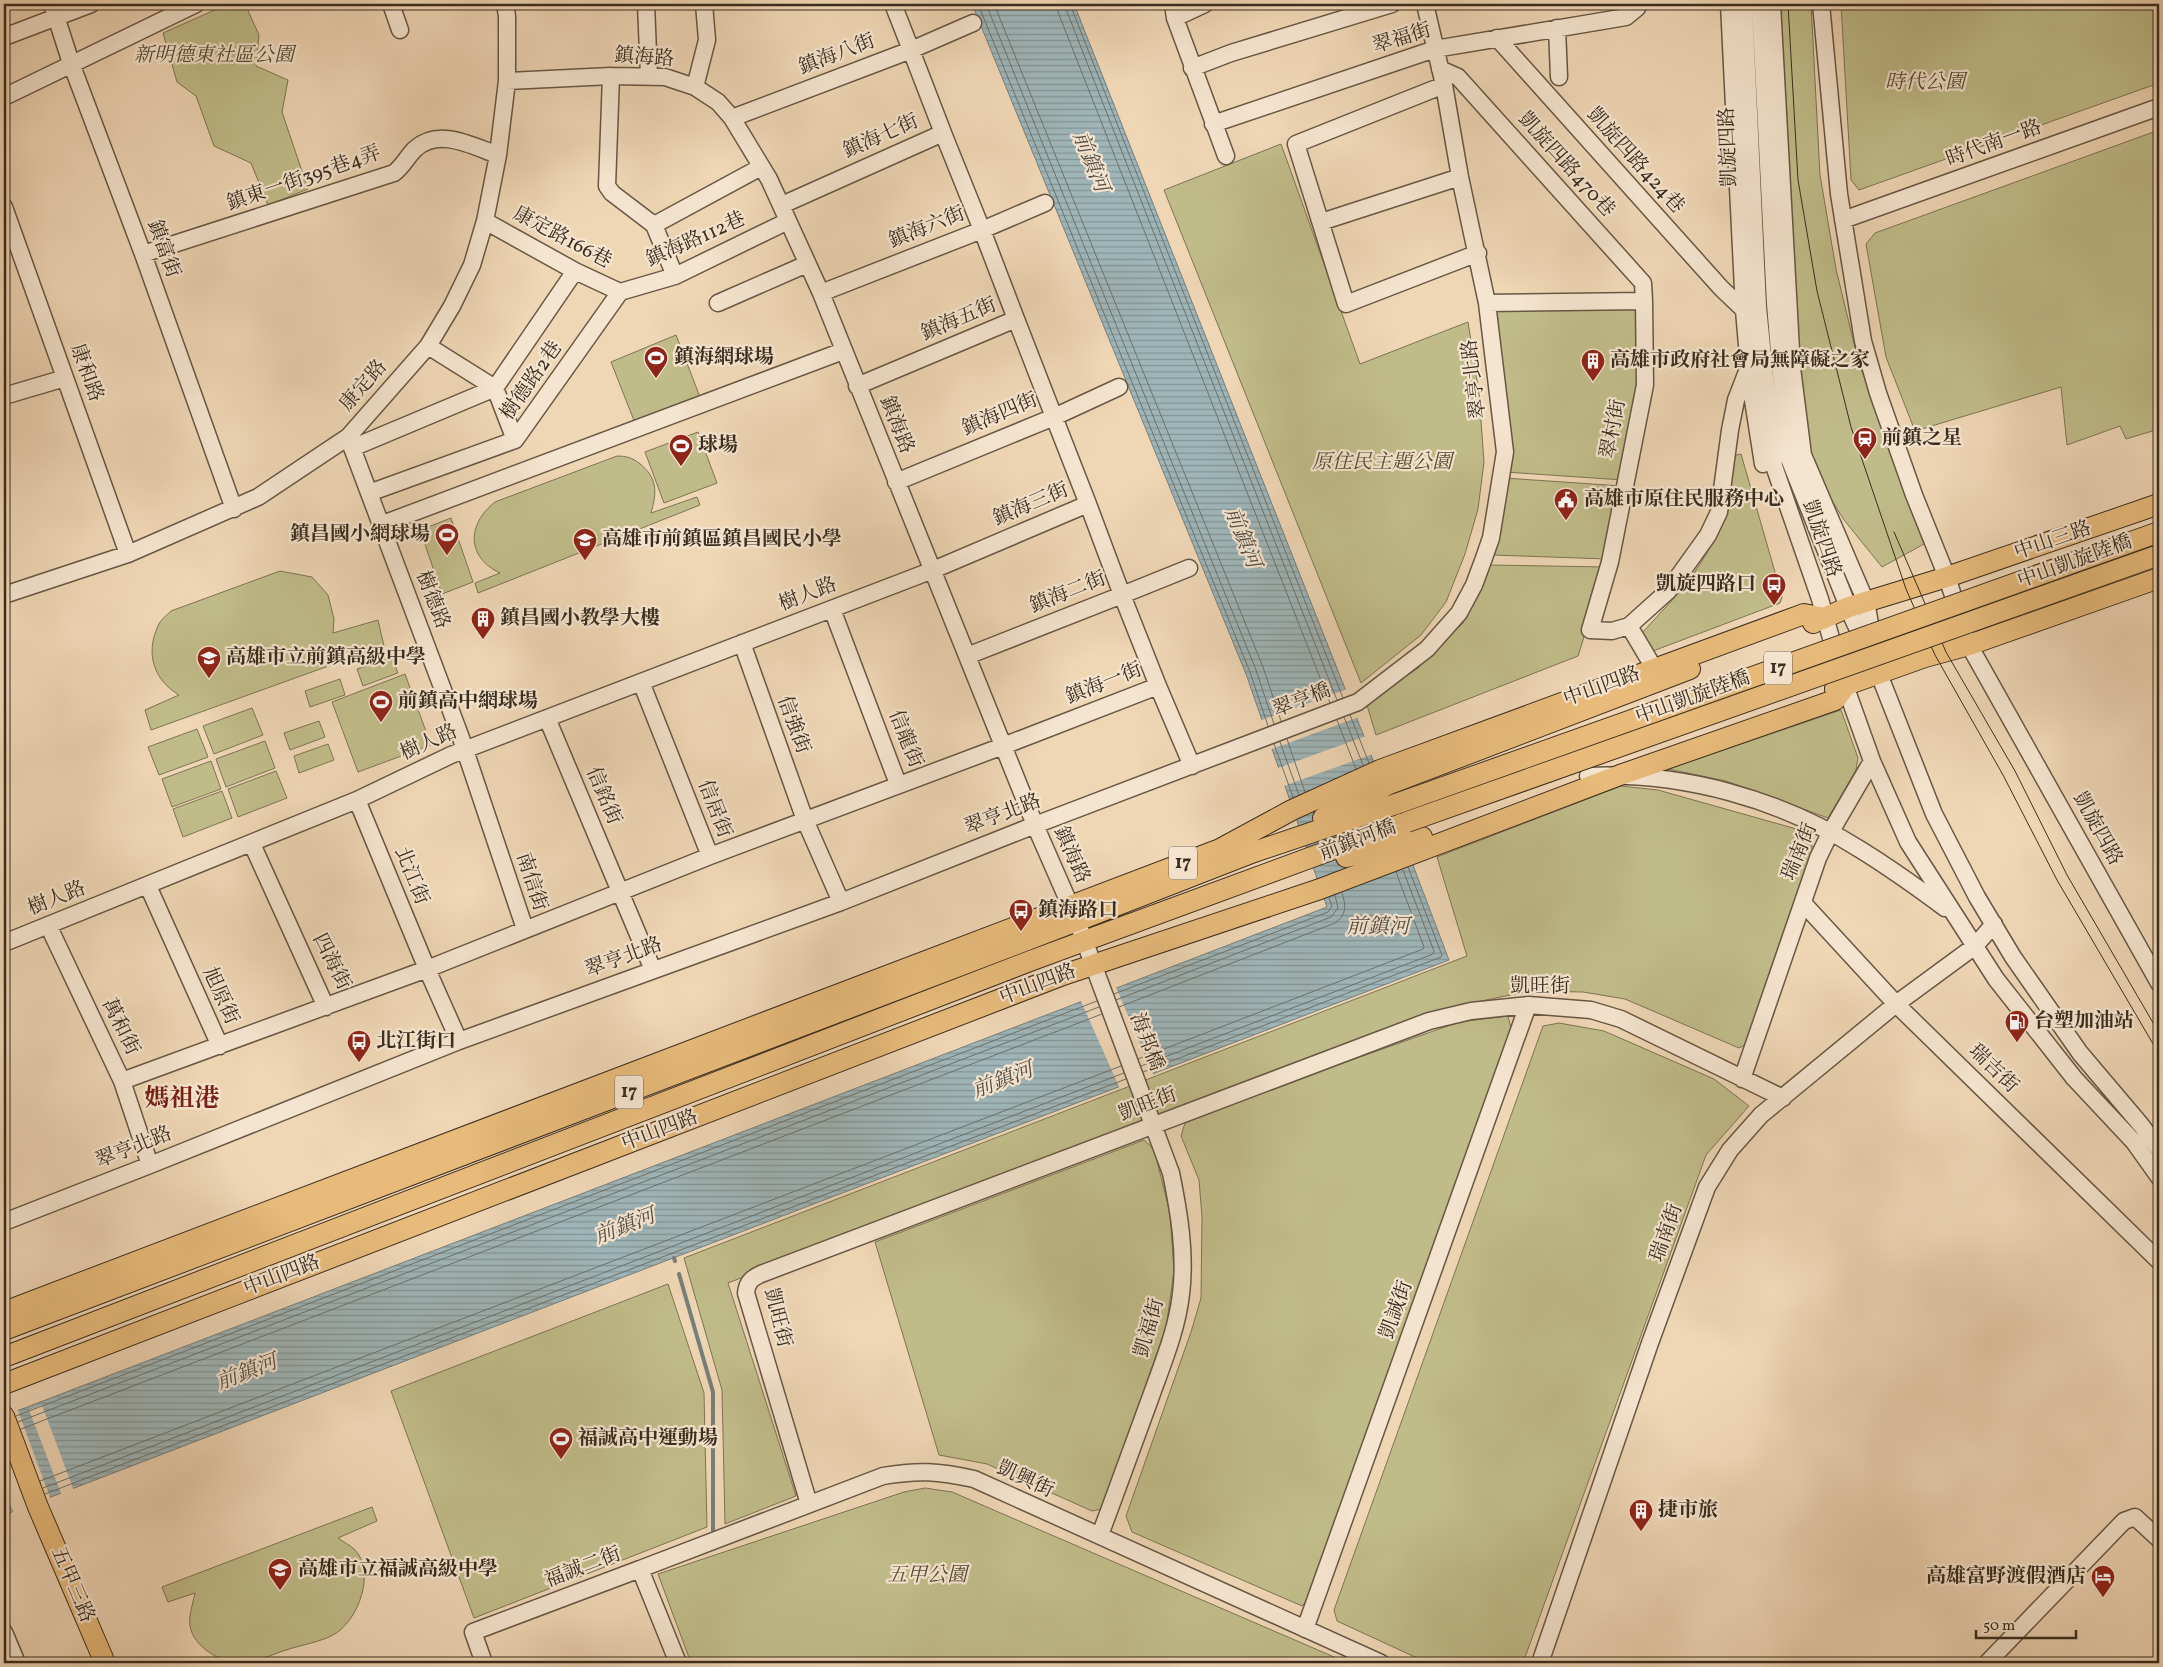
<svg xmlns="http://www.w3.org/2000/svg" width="2163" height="1667" viewBox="0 0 2163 1667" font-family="Vollkorn,'Noto Serif TC',serif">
<defs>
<pattern id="water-rules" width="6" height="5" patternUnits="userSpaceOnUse" patternTransform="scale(1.25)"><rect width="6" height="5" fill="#9fb6b9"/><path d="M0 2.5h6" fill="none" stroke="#839496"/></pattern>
</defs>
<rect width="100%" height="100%" fill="#efd6b5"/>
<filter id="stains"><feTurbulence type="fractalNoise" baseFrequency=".004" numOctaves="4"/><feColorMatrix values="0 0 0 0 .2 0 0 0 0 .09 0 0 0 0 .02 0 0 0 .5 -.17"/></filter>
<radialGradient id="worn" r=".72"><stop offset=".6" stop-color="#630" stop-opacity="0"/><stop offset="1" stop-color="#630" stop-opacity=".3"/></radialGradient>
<path fill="#c0bc89" stroke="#7d7454" d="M228,4H245L259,35L256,66L288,80L282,112L308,189L268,205L251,163L214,146L196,96L177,82L163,33Z
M1776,4H1811L1820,175L1836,269L1858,360L1924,544L1882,567L1844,520L1816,475L1808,452L1797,368Z
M1841,4H2159V83L1859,190L1851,180Z
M2159,130V429L2126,439L2120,426L2067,445L2061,387L1915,431L1886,357L1866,244L1875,233Z
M1281,144L1360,364L1468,322L1479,393L1484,462L1478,509L1465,554L1446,602L1421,635L1361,683L1164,190Z
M1636,308L1641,385L1623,480L1505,472L1492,311Z
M676,335L700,397L635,423L611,362Z
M698,432L717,483L664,503L645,452Z
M1741,454L1779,586L1782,597L1780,603L1653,651L1642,633L1687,584L1707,553L1722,520L1732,456Z
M617,456C627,456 632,458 639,463C658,478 657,492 651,513L697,497L700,505L478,593L475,583L500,573C466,557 467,524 495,502Z
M1504,478L1622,486L1607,559L1493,555Z
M451,518L473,582L442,594L420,530Z
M1490,565L1606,567L1578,656L1376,735L1366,702L1417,669L1463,623Z
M280,571L312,577L328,595L334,619L333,633L378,620L384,646L151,730L145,710L179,695C154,680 145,654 158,626C160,620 167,615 171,611Z
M392,657L398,673L363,686L357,669Z
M405,674L431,745L358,772L332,702Z
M340,679L345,695L310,707L305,691Z
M252,708L263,735L214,754L203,726Z
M1841,710L1858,758L1856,770L1828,818L1726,781L1668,769Z
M319,721L325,737L290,750L284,733Z
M197,729L208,757L159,775L148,747Z
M265,741L275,768L226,787L216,759Z
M328,744L334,760L299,773L294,756Z
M211,761L221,789L172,807L162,779Z
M276,771L287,798L238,817L228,789Z
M1621,786L1658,790L1800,830L1812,842V852L1745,1045L1739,1048L1625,999L1583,992L1529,991L1439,1010L728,1283L796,1496L725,1524L722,1390L684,1258L1467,956L1437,857Z
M222,791L232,818L183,837L173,809Z
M1508,1016L1511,1028L1308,1599L1302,1606L1132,1532L1126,1516L1191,1332L1201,1298L1202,1217L1199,1180L1181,1136L1185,1123L1289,1082L1459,1022Z
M1559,1023L1604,1031L1714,1079L1749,1106L1706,1155L1523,1663H1428L1337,1621L1334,1610L1543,1026Z
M1144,1140L1154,1149L1170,1213L1174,1271L1166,1328L1102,1509L1092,1511L987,1464L939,1455L875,1242Z
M668,1284L704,1393L707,1527L474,1618L391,1391Z
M925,1488L952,1492L1348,1663H691L658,1574L904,1492Z
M372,1507L377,1521L338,1538C343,1542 350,1545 354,1549C377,1571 358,1622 333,1635C320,1642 301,1645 286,1650C273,1654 259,1661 246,1663C227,1666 197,1650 191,1630C187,1619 193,1604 195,1593L168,1602L162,1587Z"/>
<path fill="url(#water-rules)" stroke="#777f7b" d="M972,4H1074L1365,739L1449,960L4,1515V1416L1327,907L1246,674Z"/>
<path fill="#efd6b5" d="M1347,689L1359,717L1269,750L1259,721Z
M1366,736L1373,754L1281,787L1275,769Z
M1115,985L1154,1076L1120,1089L1080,999Z
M42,1405L74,1491L62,1496L29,1410Z
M17,1408L51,1500L14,1514L4,1487V1413Z"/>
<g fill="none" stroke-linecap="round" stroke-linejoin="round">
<path stroke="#6c726c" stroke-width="1" d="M978,4L1250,672L1268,726
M986,4L1256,670L1274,724
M994,4L1263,667L1281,721
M1056,4L1058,12L1330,703
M1064,4L1337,700
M1070,4L1343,698
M1350,715L1369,763
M1344,717L1363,765
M1337,720L1356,769
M1287,739L1305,792
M1280,742L1299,795
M1274,744L1293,797
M1114,994L1328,912L1332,906L1329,898
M1116,1000L1331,917L1338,908L1335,895
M1119,1007L1335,923C1347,915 1346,905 1342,893
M1138,1059L1423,949L1424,947L1396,872
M1141,1066L1433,954L1434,951L1403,870
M1143,1072L1441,957L1442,955L1408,867
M16,1416L1097,1001
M18,1422L1099,1007
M21,1429L1102,1014
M40,1481L1121,1066
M43,1488L1124,1073
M45,1494L1126,1079"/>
<path stroke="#777f7b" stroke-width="4" d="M674,1258L675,1261
M679,1274L713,1392V1531"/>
<defs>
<path id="minor" d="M52,4L71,63L143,254L234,509
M391,4L400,30
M646,4L649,76
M1173,4L1175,18L1226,156
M1729,4L1744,310L1750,381L1763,464
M1744,4L1758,307L1774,466L1820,599L1842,677L1872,761L1908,842L1996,979L2074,1078L2134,1142L2159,1177
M1760,4L1775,304L1788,456L1853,619L1879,674L1934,814L1977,897L2013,957L2080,1053L2141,1125L2159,1149
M1772,4L1792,368L1803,455L1866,602L1874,645
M1821,4L1839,194L1863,341L1878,393L1914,495L1947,577L1969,645L2159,983
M1175,18L1205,4
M1557,28L1559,77
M4,37L91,4
M1497,38L1721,288L1744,310
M1192,68L1231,53L1392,4
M1440,69L1458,77L1643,283L1644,301
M611,76L607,186L612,193L654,225
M507,81L611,76L665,77L695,87L718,102L732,118L769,179L821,293L1035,825L1077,921L1171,1173C1179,1212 1186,1253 1181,1294C1177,1330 1162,1365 1150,1399C1133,1445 1117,1490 1100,1535
M1444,85L1296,144L1346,304L1478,253
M695,87L707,40L704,4
M4,97L196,4
M732,118L911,50L893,4
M1213,124L1435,49L1626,17L1637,8L1638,4
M782,205L943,133L911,50L973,23
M4,207L128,554
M1843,220L2159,107
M485,221L575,271L620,292
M1321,222L1460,177
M654,225L761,167
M654,225L675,276
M143,254L394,173C403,166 407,157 415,149C439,127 472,146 498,155
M620,292L675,276L788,221
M821,293L982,230L943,133
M718,303L807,264
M1487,303L1644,301L1645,385L1610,562L1590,630L1612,631L1629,626L1654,668
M428,346L495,388L515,440
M857,386L1016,319L982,230L1045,203
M4,396L65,378
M348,437L460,735L525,929
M352,448L495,388L575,271
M896,482L1054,417L1016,319
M369,493L515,440L620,292
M380,525L843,351
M4,595L128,554L258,497L348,437L428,346L452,306L472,265L485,221L498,155L507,81V16L505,4
M832,609L898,784
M1629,626L1668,591L1708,535L1719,512L1730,430L1736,400L1748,369
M742,643L805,820L841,902
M967,656L1122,595L1088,504
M641,682L710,856
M1158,686L1192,766
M547,718L653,970
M1588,776C1683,772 1781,799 1861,850C1890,868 1918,888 1945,908
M357,800L427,969L459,1041
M252,844L326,1007
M148,886L220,1046
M1803,903L1896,1004L2159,1261
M48,925L122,1081L150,1165
M4,943L357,800L451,755L933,570L1088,504L1054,417L1119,387
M1742,1079L1818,858L1830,833L1872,761
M122,1081L427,969L710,856L1003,746L1158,686L1122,595L1189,568
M4,1222L150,1165L459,1041L841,902L1035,825L1358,702L1427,649L1459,613L1474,585L1484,558L1491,538L1505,452L1487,303L1460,177L1444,85L1425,4
M809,1504L746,1293C747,1282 752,1278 761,1274L1429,1021L1471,1011L1528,1005L1591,1010L1621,1019L1783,1098
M640,1569L883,1476C918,1470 938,1471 974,1479L1381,1663
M1305,1629L1528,1005
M4,1632L17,1663
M484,1663L473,1632L640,1569L678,1663
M1540,1663L1650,1343L1707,1187L1730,1150L1761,1115L1896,1004L1975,946L1994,924
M1987,1663L2124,1521L2135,1517L2159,1539"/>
<path id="major" d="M1813,623L1849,607L1947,577L2159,504
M1835,689L1925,657L1969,645L2159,578
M1323,818L1387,785L1690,669
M1346,857L1422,837
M4,1312L1220,849L1292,810L1380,770L1804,614L1825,618
M4,1330L1077,921L1254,852L1396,804
M4,1357L1030,961L1407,822
M4,1384L1063,975L1320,889L1620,775L1835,700L1846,685
M4,1416L38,1507L105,1663"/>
</defs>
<use href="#minor" stroke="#675744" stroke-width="19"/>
<use href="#major" stroke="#3a2d1f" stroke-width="22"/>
<use href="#minor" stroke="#f5e4cf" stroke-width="16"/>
<use href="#major" stroke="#e8bb7a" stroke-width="20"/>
<path stroke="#3a2d1f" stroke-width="1" d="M1788,4L1798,180L1817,291L1851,427L1906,589L1935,655L2003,775L2057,880L2159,1054
M1894,532L1946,652L2015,771L2067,875L2159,1033"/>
<defs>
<path id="major-bridge" d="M1396,804L2159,532
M1407,822L2159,555"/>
</defs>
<use href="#major-bridge" stroke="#3a2d1f" stroke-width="22" stroke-linecap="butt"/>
<use href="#major-bridge" stroke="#e8bb7a" stroke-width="20"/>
</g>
<defs>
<symbol id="stadium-pin" viewBox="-11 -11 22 30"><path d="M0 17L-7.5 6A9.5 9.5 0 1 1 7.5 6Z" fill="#8f2418" stroke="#f5e4cf"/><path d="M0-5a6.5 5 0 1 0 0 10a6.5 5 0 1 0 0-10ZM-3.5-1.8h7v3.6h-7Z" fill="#fff"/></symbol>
<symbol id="building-pin" viewBox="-11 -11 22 30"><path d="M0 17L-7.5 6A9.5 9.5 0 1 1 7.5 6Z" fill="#8f2418" stroke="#f5e4cf"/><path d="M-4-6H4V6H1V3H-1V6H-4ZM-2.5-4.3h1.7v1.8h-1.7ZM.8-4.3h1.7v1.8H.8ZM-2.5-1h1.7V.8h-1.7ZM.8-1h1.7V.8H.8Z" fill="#fff"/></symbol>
<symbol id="station-pin" viewBox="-11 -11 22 30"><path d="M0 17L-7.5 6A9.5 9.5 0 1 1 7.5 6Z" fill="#8f2418" stroke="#f5e4cf"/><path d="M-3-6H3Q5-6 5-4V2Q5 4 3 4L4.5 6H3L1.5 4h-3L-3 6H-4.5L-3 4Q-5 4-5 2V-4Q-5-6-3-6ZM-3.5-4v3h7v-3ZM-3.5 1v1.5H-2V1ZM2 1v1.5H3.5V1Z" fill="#fff"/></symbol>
<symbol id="civic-pin" viewBox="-11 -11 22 30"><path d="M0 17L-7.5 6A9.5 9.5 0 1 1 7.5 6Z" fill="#8f2418" stroke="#f5e4cf"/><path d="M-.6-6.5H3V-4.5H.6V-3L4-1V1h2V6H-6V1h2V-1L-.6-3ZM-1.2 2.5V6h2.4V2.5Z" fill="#fff"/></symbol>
<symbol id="school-pin" viewBox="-11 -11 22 30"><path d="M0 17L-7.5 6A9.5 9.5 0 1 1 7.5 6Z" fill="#8f2418" stroke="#f5e4cf"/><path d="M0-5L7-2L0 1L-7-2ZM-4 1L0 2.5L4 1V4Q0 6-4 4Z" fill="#fff"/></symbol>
<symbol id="bus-pin" viewBox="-11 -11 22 30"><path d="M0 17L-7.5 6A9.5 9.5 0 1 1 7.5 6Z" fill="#8f2418" stroke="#f5e4cf"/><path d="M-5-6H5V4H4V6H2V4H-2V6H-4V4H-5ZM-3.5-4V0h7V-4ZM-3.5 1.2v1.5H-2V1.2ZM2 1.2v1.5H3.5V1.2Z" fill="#fff"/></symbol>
<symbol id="fuel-pin" viewBox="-11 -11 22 30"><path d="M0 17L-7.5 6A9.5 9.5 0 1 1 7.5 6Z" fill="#8f2418" stroke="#f5e4cf"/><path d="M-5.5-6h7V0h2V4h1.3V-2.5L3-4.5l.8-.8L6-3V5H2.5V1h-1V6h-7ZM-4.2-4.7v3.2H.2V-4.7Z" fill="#fff"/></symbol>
<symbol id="hotel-pin" viewBox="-11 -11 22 30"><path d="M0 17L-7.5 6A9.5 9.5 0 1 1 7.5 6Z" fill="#8f2418" stroke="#f5e4cf"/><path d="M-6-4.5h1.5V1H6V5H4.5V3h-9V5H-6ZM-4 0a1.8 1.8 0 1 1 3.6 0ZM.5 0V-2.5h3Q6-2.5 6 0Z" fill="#fff"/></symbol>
</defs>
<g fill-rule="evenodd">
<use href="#stadium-pin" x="642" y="344" width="28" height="38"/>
<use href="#building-pin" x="1579" y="347" width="28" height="38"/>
<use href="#station-pin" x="1851" y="425" width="28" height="38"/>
<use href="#stadium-pin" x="667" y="432" width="28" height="38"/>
<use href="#civic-pin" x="1552" y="486" width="28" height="38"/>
<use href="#stadium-pin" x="433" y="521" width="28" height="38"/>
<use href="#school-pin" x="571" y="526" width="28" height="38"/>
<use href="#bus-pin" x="1760" y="571" width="28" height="38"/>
<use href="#building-pin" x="469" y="605" width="28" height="38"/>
<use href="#school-pin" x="195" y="644" width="28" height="38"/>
<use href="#stadium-pin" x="367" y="688" width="28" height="38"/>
<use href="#bus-pin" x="1007" y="897" width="28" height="38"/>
<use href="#fuel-pin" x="2003" y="1008" width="28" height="38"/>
<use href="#bus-pin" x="345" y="1028" width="28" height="38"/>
<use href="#stadium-pin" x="547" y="1425" width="28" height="38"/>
<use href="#building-pin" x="1627" y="1497" width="28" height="38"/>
<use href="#school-pin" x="266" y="1556" width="28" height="38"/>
<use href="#hotel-pin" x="2089" y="1563" width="28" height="38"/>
</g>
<g text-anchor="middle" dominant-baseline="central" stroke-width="4.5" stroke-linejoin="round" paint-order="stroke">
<g fill="#f5e4cf" stroke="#726454" stroke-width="1">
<rect x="1764" y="651.5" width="28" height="33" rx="4"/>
<rect x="1169" y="846.5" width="28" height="33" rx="4"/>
<rect x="615" y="1075.5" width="28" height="33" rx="4"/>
</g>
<g font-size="19" font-weight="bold" fill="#3a2d1f">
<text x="1778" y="668">17</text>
<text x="1183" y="863">17</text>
<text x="629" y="1092">17</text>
</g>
<g font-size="20" fill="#3a2d1f" stroke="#f5e4cf">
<text transform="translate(1402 39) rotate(-17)">翠福街</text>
<text transform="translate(837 55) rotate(-21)">鎮海八街</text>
<text transform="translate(644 58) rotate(4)">鎮海路</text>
<text transform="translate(881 137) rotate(-24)">鎮海七街</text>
<text transform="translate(1994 144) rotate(-20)">時代南一路</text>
<text transform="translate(1729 147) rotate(-92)">凱旋四路</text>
<text transform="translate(1635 161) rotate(48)">凱旋四路424巷</text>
<text transform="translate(1566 165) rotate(48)">凱旋四路470巷</text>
<text transform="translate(304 179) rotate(-19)">鎮東一街395巷4弄</text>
<text transform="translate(927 228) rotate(-22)">鎮海六街</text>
<text transform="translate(562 238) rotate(28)">康定路166巷</text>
<text transform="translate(696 240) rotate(-24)">鎮海路112巷</text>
<text transform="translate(163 249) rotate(70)">鎮富街</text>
<text transform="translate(959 320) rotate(-23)">鎮海五街</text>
<text transform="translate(86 373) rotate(70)">康和路</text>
<text transform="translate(1475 379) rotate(-97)">翠亨北路</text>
<text transform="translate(532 381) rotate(-55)">樹德路2巷</text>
<text transform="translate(364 386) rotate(-49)">康定路</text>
<text transform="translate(1000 415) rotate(-23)">鎮海四街</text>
<text transform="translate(896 425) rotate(68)">鎮海路</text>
<text transform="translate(1614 429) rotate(-79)">翠村街</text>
<text transform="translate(1031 505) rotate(-23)">鎮海三街</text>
<text transform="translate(1821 539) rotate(71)">凱旋四路</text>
<text transform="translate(2053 541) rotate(-19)">中山三路</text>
<text transform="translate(2075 562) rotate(-20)">中山凱旋陸橋</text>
<text transform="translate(1068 593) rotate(-22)">鎮海二街</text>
<text transform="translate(808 595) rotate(-21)">樹人路</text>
<text transform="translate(432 600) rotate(69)">樹德路</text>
<text transform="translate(1104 684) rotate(-22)">鎮海一街</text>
<text transform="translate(1602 687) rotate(-20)">中山四路</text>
<text transform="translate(1693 698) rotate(-20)">中山凱旋陸橋</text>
<text transform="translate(1302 701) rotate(-21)">翠亨橋</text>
<text transform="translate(793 725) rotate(70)">信強街</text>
<text transform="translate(905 739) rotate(68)">信龍街</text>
<text transform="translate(429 743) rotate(-24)">樹人路</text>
<text transform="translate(603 796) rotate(67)">信銘街</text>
<text transform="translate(714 809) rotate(69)">信居街</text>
<text transform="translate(1003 815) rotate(-21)">翠亨北路</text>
<text transform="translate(2097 829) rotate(61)">凱旋四路</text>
<text transform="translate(1358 841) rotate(-21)">前鎮河橋</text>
<text transform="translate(1800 852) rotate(-67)">瑞南街</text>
<text transform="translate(1071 855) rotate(66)">鎮海路</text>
<text transform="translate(411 876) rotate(68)">北江街</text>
<text transform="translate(531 882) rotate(72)">南信街</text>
<text transform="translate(57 899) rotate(-22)">樹人路</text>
<text transform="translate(624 958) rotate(-20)">翠亨北路</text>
<text transform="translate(331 962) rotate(63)">四海街</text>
<text transform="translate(1038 985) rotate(-21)">中山四路</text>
<text x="1540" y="987">凱旺街</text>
<text transform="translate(220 996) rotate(66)">旭原街</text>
<text transform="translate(120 1027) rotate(64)">萬和街</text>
<text transform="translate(1146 1042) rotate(69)">海邦橋</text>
<text transform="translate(1993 1069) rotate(44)">瑞吉街</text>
<text transform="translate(1148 1105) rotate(-21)">凱旺街</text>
<text transform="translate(660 1131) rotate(-21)">中山四路</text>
<text transform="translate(134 1148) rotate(-22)">翠亨北路</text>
<text transform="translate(1667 1233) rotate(-70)">瑞南街</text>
<text transform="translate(282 1276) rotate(-21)">中山四路</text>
<text transform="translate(1397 1310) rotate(-70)">凱誠街</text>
<text transform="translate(777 1318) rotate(76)">凱旺街</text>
<text transform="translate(1150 1328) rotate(-74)">凱福街</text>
<text transform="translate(1025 1480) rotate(25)">凱興街</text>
<text transform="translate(583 1568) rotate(-21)">福誠二街</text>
<text transform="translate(72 1585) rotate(67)">五甲三路</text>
</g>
<g font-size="20" font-style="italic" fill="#554a34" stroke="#f5e4cf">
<text x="214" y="56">新明德東社區公園</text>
<text x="1925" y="83">時代公園</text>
<text x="1382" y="463">原住民主題公園</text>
<text x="927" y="1576">五甲公園</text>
</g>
<g font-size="20" font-weight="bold" fill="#3a2d1f" stroke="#f5e4cf" text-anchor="start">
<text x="674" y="358">鎮海網球場</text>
<text x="1610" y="361">高雄市政府社會局無障礙之家</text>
<text x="1882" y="439">前鎮之星</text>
<text x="698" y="446">球場</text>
<text x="1584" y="500">高雄市原住民服務中心</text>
<text x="430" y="535" text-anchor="end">鎮昌國小網球場</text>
<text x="602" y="540">高雄市前鎮區鎮昌國民小學</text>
<text x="1756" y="585" text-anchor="end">凱旋四路口</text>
<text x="500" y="619">鎮昌國小教學大樓</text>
<text x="226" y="658">高雄市立前鎮高級中學</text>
<text x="398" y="702">前鎮高中網球場</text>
<text x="1038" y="911">鎮海路口</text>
<text x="2034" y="1022">台塑加油站</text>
<text x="376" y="1042">北江街口</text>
<text x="578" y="1439">福誠高中運動場</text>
<text x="1658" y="1511">捷市旅</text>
<text x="298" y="1570">高雄市立福誠高級中學</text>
<text x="2086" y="1577" text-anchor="end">高雄富野渡假酒店</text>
</g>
<g font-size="21" font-style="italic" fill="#534f46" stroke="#f5e4cf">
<text transform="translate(1090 162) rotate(68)">前鎮河</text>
<text transform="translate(1242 538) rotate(68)">前鎮河</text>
<text x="1378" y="927">前鎮河</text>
<text transform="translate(1003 1081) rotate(-21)">前鎮河</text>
<text transform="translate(625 1227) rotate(-21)">前鎮河</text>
<text transform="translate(247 1373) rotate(-21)">前鎮河</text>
</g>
<g font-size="25" font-weight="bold" fill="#7a1f14" stroke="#f5e4cf">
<text x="182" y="1099">媽祖港</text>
</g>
</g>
<rect width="2163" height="1667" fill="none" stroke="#efd6b5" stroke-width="20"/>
<rect x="5" y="5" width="2153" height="1657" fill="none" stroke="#3a2d1f" stroke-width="2.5"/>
<rect x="10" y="10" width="2143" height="1647" fill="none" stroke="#3a2d1f"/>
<path d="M1976 1630v8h100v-8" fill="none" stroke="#3a2d1f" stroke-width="2.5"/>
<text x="1983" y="1630" font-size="15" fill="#3a2d1f" stroke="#f5e4cf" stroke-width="4" paint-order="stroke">50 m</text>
<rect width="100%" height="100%" filter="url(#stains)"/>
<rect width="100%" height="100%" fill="url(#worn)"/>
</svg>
